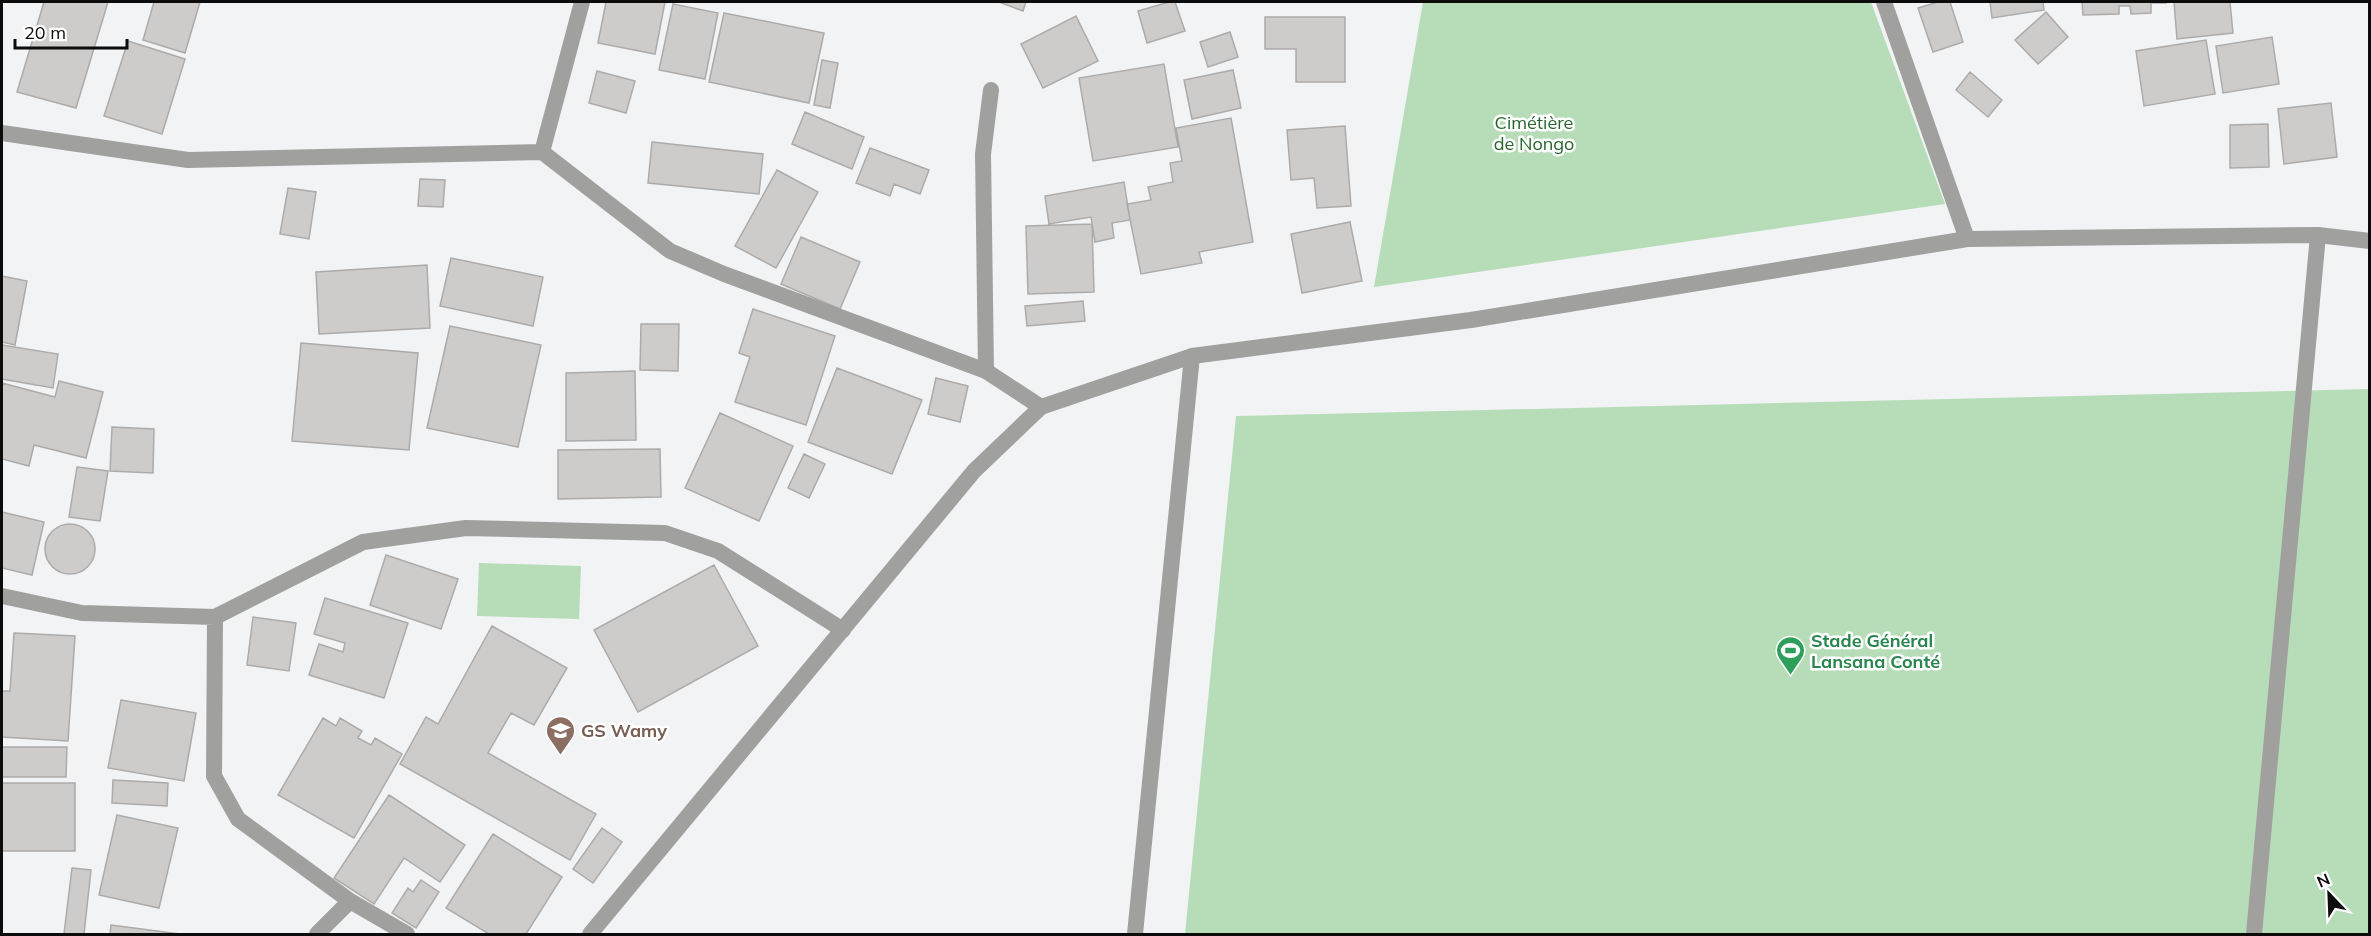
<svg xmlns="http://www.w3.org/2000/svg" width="2371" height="936" viewBox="0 0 2371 936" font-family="Mulish,sans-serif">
<rect width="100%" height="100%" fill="#f1f3f5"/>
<path fill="#b7dcb8" d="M1423,2H1871L1945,204L1374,287Z
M2369,389V934H1185L1236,416Z
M479,563L581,566L579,619L477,616Z"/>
<path fill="#cecccb" stroke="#adabaa" stroke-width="1.5" d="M44,2H108L76,108L17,92Z
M154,2H200L185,53L143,40Z
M606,2H665L655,54L598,43Z
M999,2H1026L1023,11Z
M1169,2H1175L1185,31L1147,43L1138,11Z
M1938,2H1950L1963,42L1933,52L1918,8Z
M1990,2H2043L2044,10L1992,18Z
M2082,2H2166V3H2151V13L2131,14L2130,6H2119V14L2083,15Z
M2174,2H2230L2233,33L2177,39Z
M673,4L718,13L705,79L659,70Z
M2046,12L2068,37L2038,64L2015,40Z
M724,13L824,33L809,103L709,82Z
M1076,16L1098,61L1043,88L1021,44Z
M1265,17H1345V82H1296V49H1265Z
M1230,32L1238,57L1208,67L1200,42Z
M2272,37L2279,84L2223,93L2216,46Z
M2206,40L2215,94L2144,106L2136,51Z
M128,41L185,59L162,134L104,116Z
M822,60L838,63L830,108L814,105Z
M1164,64L1178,147L1093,161L1079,78Z
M1233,70L1241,108L1192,119L1184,80Z
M597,71L635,81L626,113L589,103Z
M1970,72L2002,100L1988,117L1956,90Z
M2331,103L2337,157L2284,164L2278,109Z
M805,112L864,137L852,169L792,144Z
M1231,118L1253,242L1199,252L1202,263L1141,274L1127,204L1151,200L1148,187L1173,182L1170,163L1182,161L1176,128Z
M2268,124L2269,167L2230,168V125Z
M1345,126L1351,206L1317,208L1314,178L1291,180L1287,130Z
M652,142L763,154L759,194L648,183Z
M870,148L929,170L920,194L894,184L890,196L856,183Z
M777,170L818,192L776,268L735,246Z
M420,179L445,180L443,207L418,206Z
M1124,182L1130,220L1112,223L1114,238L1095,242L1091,217L1049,224L1045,196Z
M288,188L316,192L309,239L280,234Z
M1350,222L1362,281L1302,293L1291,234Z
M1092,224L1094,292L1028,294L1026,226Z
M801,237L860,262L840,309L781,284Z
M451,258L543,277L533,326L440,306Z
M427,265L430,328L319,334L316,272Z
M2,276L27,281L15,345L2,342Z
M1083,301L1085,321L1027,326L1025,306Z
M753,309L835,336L806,425L735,402L750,357L739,353Z
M641,324H679L678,371L640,370Z
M450,326L541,345L518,447L427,428Z
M301,343L418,353L409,450L292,441Z
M2,345L58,354L53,388L2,379Z
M837,368L922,400L892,474L808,442Z
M635,371L636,440L566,441V373Z
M936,378L968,386L960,422L928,414Z
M59,381L103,392L86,458L34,445L29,466L2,459V383L55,397Z
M720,413L793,446L759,521L685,488Z
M112,427L154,429L153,473L110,471Z
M660,449L661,497L558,499V450Z
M804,454L825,464L809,498L788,488Z
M77,467L108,471L100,521L69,517Z
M2,512L44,522L32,575L2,568Z
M45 549a25 25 0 1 1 50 0a25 25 0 1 1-50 0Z
M386,555L458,579L441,629L370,605Z
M714,565L758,646L638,712L594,630Z
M325,598L408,623L384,698L309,675L319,644L343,652L345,643L314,634Z
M253,617L296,623L289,671L247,665Z
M492,626L567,668L534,725L511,713L488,753L596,814L570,860L400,764L426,717L438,724Z
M14,633L75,636L68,741L2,737V691H10Z
M121,700L196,713L184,781L108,768Z
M323,718L336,726L340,718L362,731L358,738L371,745L375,738L402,754L354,838L278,795Z
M2,747H67L66,777H2Z
M113,780L168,783L167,806L112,803Z
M2,783H75V851H2Z
M389,795L465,845L440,882L404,858L374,904L334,878Z
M117,815L178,828L159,908L99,895Z
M602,828L622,842L593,883L573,869Z
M493,834L562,877L526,934H489L446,908Z
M72,868L91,870L84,934H64Z
M421,880L439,892L416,928L392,913L408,888L413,892Z
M111,925L180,934H110Z"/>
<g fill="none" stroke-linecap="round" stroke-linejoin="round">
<path stroke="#a0a09f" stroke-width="16" d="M986,371L983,154L991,90
M2254,934L2318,235"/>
<path stroke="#a0a09f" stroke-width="16" d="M1884,2L1967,239
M2,133L188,160L542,152L670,251L724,274L986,371L1041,407
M542,152L582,2
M2,596L82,613L215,617L363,542L466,528L665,533L718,551L843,630
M215,617L214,776L238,819L350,901L407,934
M317,934L350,901
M1135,934L1192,356"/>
<path stroke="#a0a09f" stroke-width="16" d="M590,934L974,471L1041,407L1192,356L1471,320L1967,239L2318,235L2370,241"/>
</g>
<defs>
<symbol id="stadium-pin" viewBox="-11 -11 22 30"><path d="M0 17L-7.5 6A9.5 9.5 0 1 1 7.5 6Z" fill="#2e9e5b" stroke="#fff"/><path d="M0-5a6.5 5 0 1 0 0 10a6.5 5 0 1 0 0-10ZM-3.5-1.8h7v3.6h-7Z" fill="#fff"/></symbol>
<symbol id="school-pin" viewBox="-11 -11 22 30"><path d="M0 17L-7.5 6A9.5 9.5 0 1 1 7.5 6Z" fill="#8d6e63" stroke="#fff"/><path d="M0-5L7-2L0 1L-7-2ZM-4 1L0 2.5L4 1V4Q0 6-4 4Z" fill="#fff"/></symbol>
</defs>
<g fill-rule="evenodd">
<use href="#stadium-pin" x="1774" y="634" width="33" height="45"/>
<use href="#school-pin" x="544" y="714" width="33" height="45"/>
</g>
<g text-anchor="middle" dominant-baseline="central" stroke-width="5" stroke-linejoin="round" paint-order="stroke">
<g font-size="18" fill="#28652e" stroke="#fff">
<text x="1534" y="122">Cimétière<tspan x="1534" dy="21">de Nongo</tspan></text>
</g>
<g font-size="18" font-weight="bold" fill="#27864d" stroke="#fff" text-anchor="start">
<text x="1811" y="640">Stade Général<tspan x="1811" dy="21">Lansana Conté</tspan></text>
</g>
<g font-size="18" font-weight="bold" fill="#785e54" stroke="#fff" text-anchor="start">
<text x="581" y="730">GS Wamy</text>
</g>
</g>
<rect width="2371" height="936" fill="none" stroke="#0c0c0d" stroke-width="6"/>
<g transform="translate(2329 894) rotate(337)" stroke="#ffffff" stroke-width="4.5" paint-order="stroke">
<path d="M0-4.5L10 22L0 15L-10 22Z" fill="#0c0c0d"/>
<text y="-9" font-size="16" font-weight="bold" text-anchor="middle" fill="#0c0c0d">N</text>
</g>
<path d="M15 39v9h112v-9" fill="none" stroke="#0c0c0d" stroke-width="3"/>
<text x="24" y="39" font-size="18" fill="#0c0c0d" stroke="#ffffff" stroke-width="4.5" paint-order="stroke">20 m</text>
</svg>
